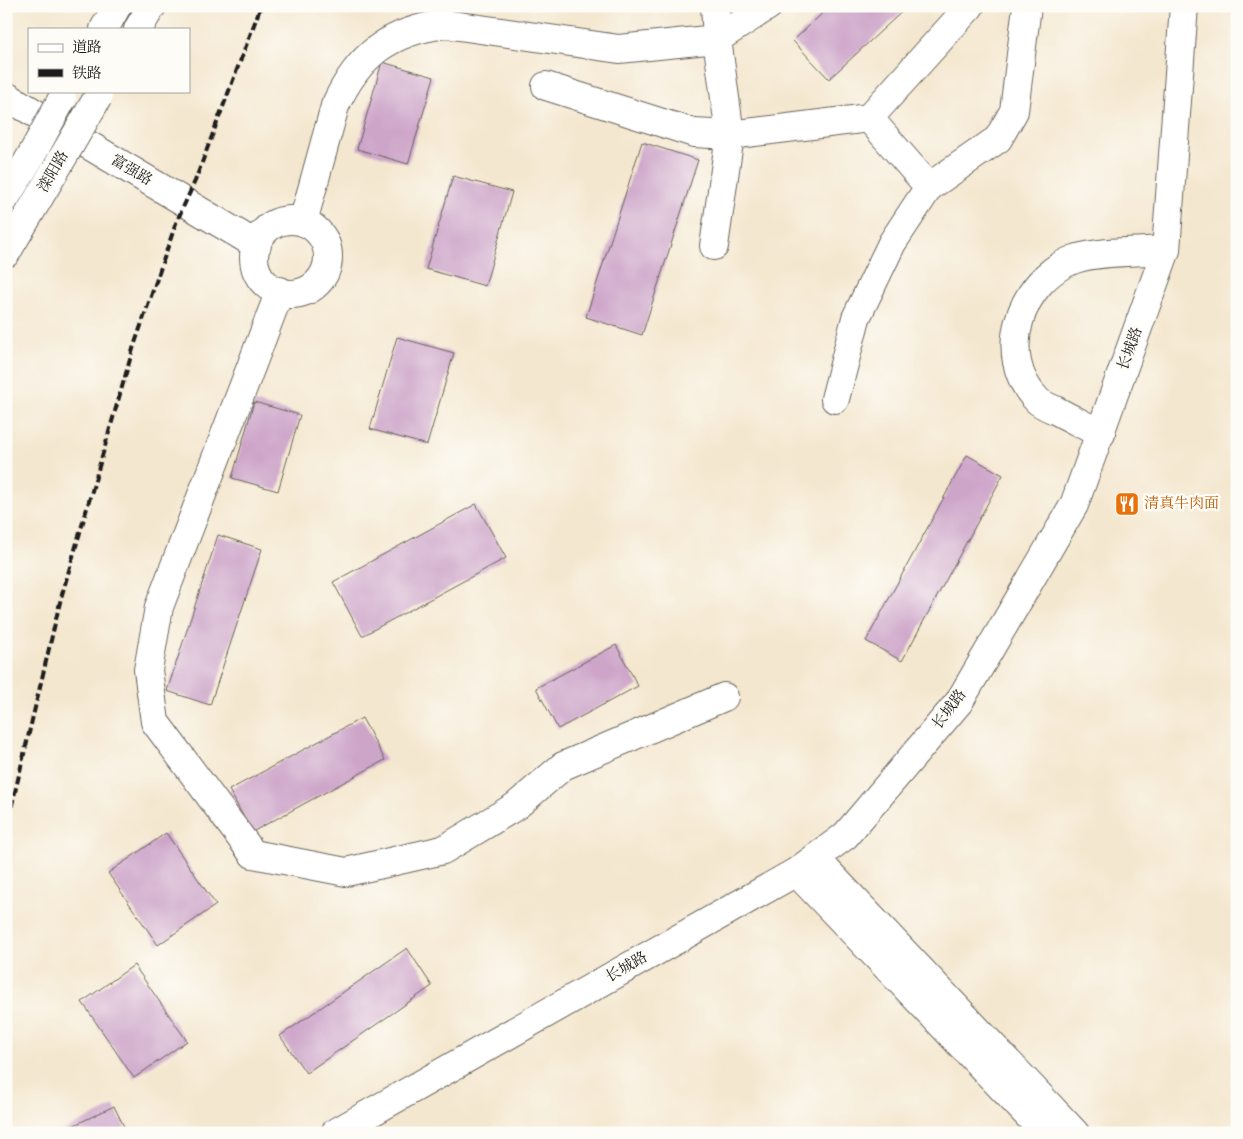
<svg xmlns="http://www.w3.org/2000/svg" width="1243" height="1139" viewBox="0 0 1243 1139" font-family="Vollkorn,'Noto Serif SC',serif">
<rect width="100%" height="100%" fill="#fdfcf7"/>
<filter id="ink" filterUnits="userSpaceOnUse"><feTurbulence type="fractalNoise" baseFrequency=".02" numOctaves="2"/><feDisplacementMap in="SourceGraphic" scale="10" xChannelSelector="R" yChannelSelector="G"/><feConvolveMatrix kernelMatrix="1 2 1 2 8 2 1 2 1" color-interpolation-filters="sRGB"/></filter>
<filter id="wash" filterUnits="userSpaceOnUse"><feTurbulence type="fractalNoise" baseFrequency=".0096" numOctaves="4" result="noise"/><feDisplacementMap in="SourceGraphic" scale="20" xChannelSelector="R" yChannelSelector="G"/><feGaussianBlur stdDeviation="1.12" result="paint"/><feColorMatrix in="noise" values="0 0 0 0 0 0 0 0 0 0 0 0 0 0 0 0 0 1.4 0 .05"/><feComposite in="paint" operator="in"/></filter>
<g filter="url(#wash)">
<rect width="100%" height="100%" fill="#f4e7cf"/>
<g id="blocks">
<path fill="#cda5c9" d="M830,6H908L829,79L793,41Z
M382,62L434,77L408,164L357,149Z
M642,142L698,160L642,335L586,317Z
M453,176L512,192L485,286L426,269Z
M397,337L454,353L427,445L370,429Z
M254,402L300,415L278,491L232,478Z
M967,455L1003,475L902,661L866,641Z
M476,504L506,558L362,636L333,582Z
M218,535L262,549L210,705L167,691Z
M616,645L638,686L558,729L536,688Z
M362,718L385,760L252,832L229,790Z
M166,833L216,905L158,945L108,873Z
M407,948L432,986L306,1073L280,1036Z
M134,965L187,1041L134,1078L82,1002Z
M114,1106L127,1133H58Z"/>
</g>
</g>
<g filter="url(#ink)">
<use href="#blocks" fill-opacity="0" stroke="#68635b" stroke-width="1"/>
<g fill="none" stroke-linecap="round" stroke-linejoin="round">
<defs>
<path id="minor" d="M546,86L694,133L730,135L869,118L970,6
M6,96L257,245
M929,187L998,139L1014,111L1027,6
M254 257a37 37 0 1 1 74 0a37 37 0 1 1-74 0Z
M303,222L335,106C358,55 390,31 445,24L619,49L717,39L768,6
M714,246L730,135L717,39L715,6
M280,291L159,607L148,670L155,722L253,854L346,872L443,850L516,806L563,766L724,697
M835,399L856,318L892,243L929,187L869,118
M1101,434C1086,426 1072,419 1057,411C1051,408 1042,405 1037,400C994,356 1020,279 1075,259C1098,251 1140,252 1166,250
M815,858L1075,1133
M796,872L1045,1133
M335,1133L796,872L845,836L959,702L1074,505L1166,250L1184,6"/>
<path id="major" d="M104,29L117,6
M138,29L152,6
M6,197L31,156
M6,253L59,164"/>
</defs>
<use href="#minor" stroke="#68635b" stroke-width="30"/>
<use href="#major" stroke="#68635b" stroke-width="30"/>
<use href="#minor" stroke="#fff" stroke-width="28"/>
<use href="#major" stroke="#fff" stroke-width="28"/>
<path stroke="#1c1c1c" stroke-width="4" stroke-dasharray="8 4" stroke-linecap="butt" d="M6,830L61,598L133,349L176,223L195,181L261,6"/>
<defs>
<path id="major-bridge" d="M31,156L62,99
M59,164L98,97"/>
</defs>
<use href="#major-bridge" stroke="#68635b" stroke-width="30" stroke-linecap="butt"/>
<use href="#major-bridge" stroke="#fff" stroke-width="28"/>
</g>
</g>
<defs>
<symbol id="restaurant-square" viewBox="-11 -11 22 22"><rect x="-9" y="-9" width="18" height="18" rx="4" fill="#e8710a" stroke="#fdfcf7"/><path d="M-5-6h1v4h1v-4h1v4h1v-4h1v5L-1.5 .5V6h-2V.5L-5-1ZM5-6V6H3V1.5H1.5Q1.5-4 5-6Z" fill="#fff"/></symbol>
</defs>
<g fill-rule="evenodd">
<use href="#restaurant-square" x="1113" y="490" width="28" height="28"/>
</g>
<g text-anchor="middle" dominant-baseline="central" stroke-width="5" stroke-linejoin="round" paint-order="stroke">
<g font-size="15" fill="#1c1c1c" stroke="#fdfcf7">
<text transform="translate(131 171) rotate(31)">富强路</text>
<text transform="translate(54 172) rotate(-60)">滦阳路</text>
<text transform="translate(1131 349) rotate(-70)">长城路</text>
<text transform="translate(950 710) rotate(-53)">长城路</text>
<text transform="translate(627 968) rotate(-30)">长城路</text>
</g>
<g font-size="15" fill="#c56008" stroke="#fdfcf7" text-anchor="start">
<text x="1144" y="504">清真牛肉面</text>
</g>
</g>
<rect width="1243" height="1139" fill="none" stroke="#fdfcf7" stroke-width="25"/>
<rect x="28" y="28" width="162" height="65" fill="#fdfcf7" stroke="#a3a29f"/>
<rect x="38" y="44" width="25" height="8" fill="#ffffff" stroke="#a3a29f"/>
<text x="72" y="52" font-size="15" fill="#1c1c1c">道路</text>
<rect x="38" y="69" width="25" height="8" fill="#1c1c1c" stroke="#a3a29f"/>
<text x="72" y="78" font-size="15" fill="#1c1c1c">铁路</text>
</svg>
